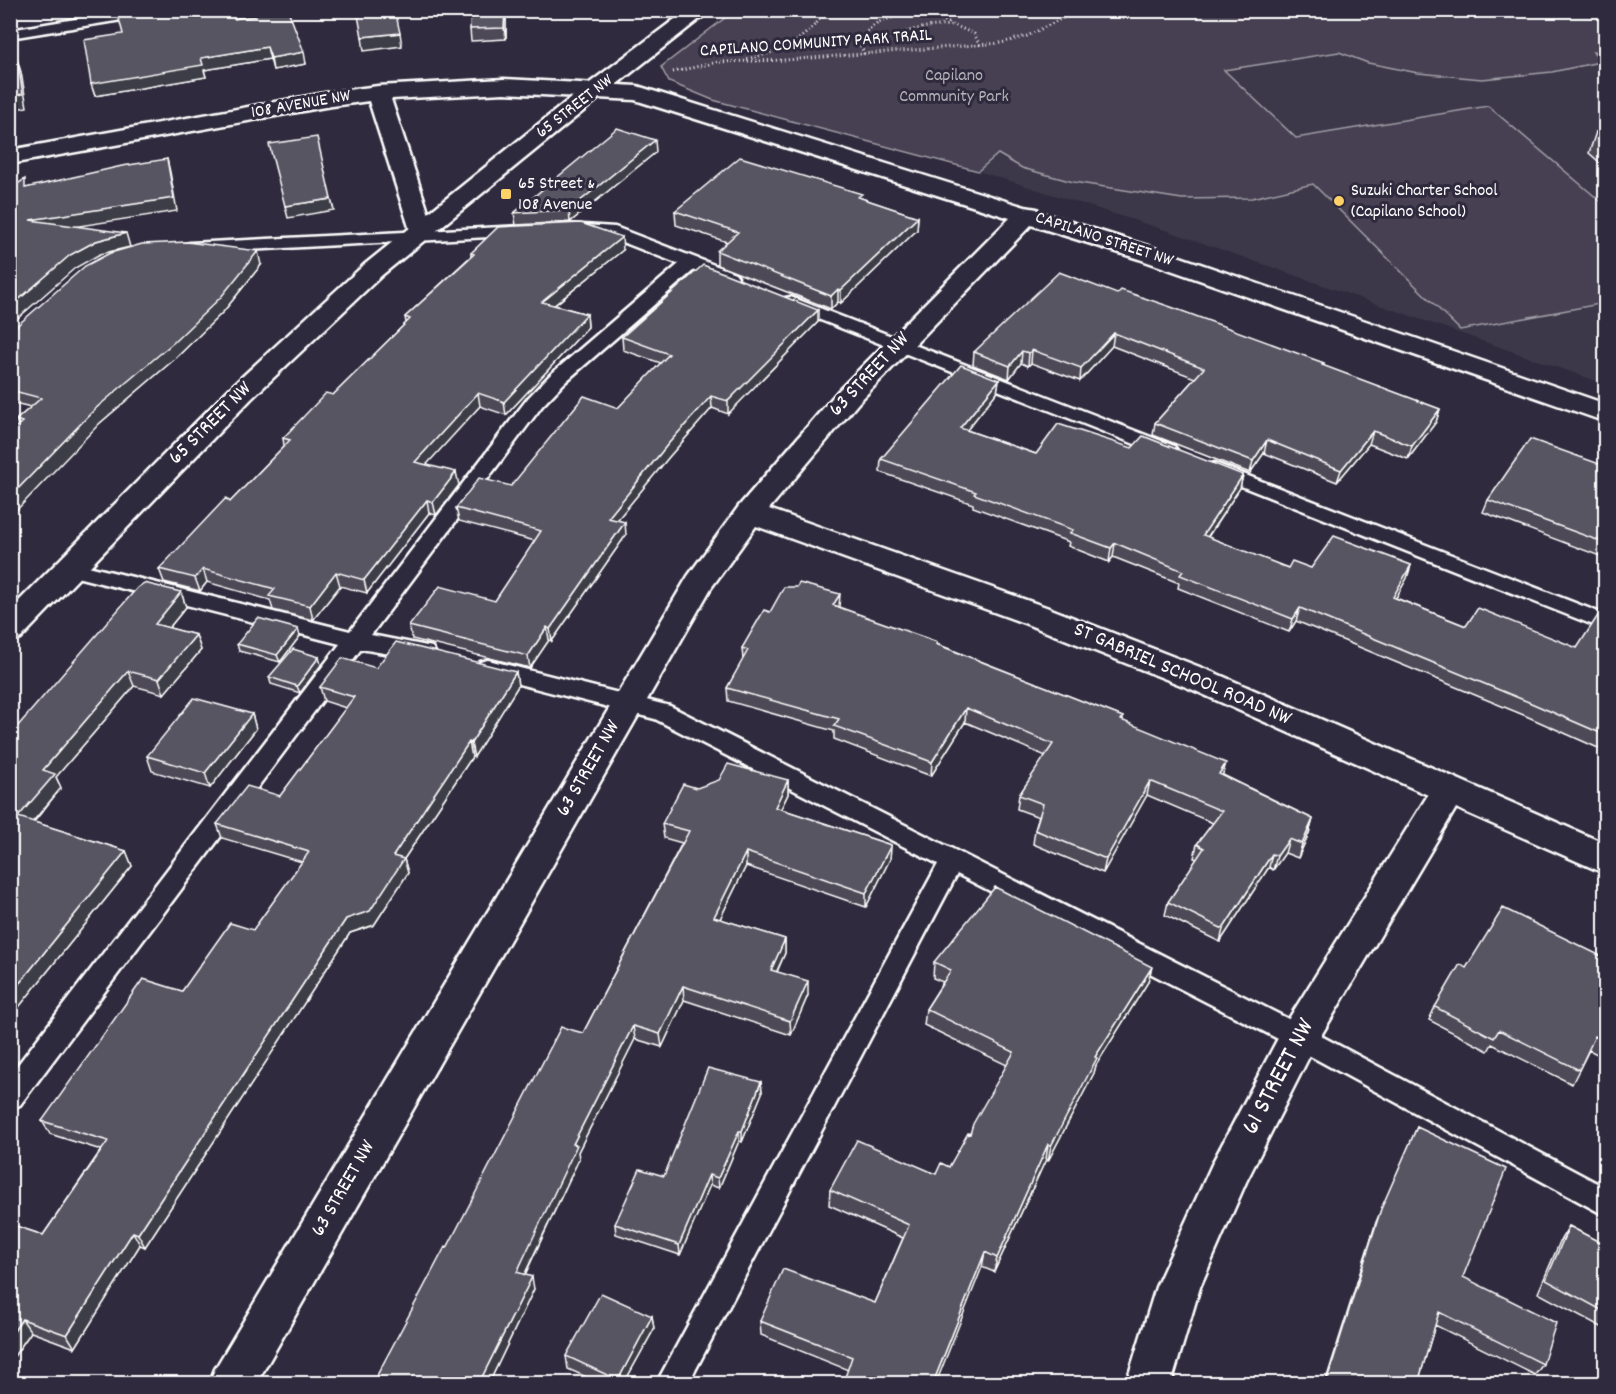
<svg xmlns="http://www.w3.org/2000/svg" width="1616" height="1394" viewBox="0 0 1616 1394" font-family="Dekko,sans-serif">
<rect width="100%" height="100%" fill="#2f2a3d"/>
<filter id="ink" filterUnits="userSpaceOnUse"><feTurbulence type="fractalNoise" baseFrequency=".0167" numOctaves="2"/><feDisplacementMap in="SourceGraphic" scale="12" xChannelSelector="R" yChannelSelector="G"/><feConvolveMatrix kernelMatrix="1 2 1 2 8 2 1 2 1" color-interpolation-filters="sRGB"/></filter>
<g filter="url(#ink)">
<path fill="#3c3749" d="M1605,12V384L1168,231L978,171L1068,93Z"/>
<path fill="#464152" stroke="#a2a0a8" stroke-width="1.5" d="M734,11H1605V50L1593,52L1604,61L1552,72L1482,79L1418,73L1368,63L1339,52L1224,70L1296,138L1488,106L1605,205V303L1460,330L1313,184L1252,198L1182,199L1073,182L1022,168L998,154L978,171L713,100L669,82L661,67Z"/>
<g fill="none" stroke-linecap="round" stroke-linejoin="round">
<defs>
<path id="lane" d="M129,10H166L159,14L10,38V30Z
M567,224L615,227L735,273L738,277L735,281H723L694,270L564,383L542,406L371,635L432,647L435,652L432,657L424,660L361,649L20,1105L10,1109V1075L340,644L61,573L58,568L61,563L68,561L350,631L528,398L550,375L679,264L607,236L561,233L558,229L561,225Z
M522,226L528,227L531,231L528,235L190,253L184,252L181,248L184,244L190,243Z
M791,297L1174,446L1177,450L1174,454H1160L785,306L782,302L785,298Z
M1215,463L1606,615V630L1208,473L1205,469L1208,465Z
M488,660L670,706L1308,1029L1606,1188V1216L1290,1045L957,874L688,1384H656L938,864L655,719L480,674L477,668L480,662Z"/>
<path id="street" d="M504,79L637,86L1025,207L1037,209L1039,212L1157,249L1606,404V422L1139,259L1031,225L859,402L769,509L1046,607L1215,673L1606,844V874L1456,808L1313,1049L1246,1182L1200,1287L1171,1384H1126L1156,1287L1214,1160L1285,1025L1428,795L1191,689L1024,623L756,526L711,588L256,1384H209L215,1369L688,576L739,506L839,390L1010,218L635,100L504,93L391,99L434,230L431,235L422,237L413,235L410,230L369,101L325,107L10,164V150L325,93L378,86Z"/>
<path id="secondary" d="M687,10H711L603,95L382,275L251,399L21,638L10,641V610L231,387L364,265L587,85Z"/>
</defs>
<use href="#lane" stroke="#fff" stroke-width="5"/>
<use href="#street" stroke="#fff" stroke-width="5"/>
<use href="#secondary" stroke="#fff" stroke-width="5"/>
<path stroke="#fff" stroke-width="3" stroke-dasharray="1 3" stroke-linecap="butt" d="M859,39C884,42 894,34 917,29C928,26 940,26 951,25
M864,54L858,39L878,22L901,15L925,12L974,34L980,45
M747,59C789,49 800,43 828,10
M673,72L718,62L786,60L1001,43L1027,36L1079,10"/>
<use href="#lane" fill="#2f2a3d" fill-rule="evenodd"/>
<use href="#street" fill="#2f2a3d" fill-rule="evenodd"/>
<use href="#secondary" fill="#2f2a3d" fill-rule="evenodd"/>
</g>
<path fill="#4d4956" stroke="#fff" stroke-width="1.5" d="M252,10H288L306,64L273,70L270,59L204,70L206,77L95,96L91,84L123,34L254,16Z
M506,10V39L471,41L470,29Z
M1605,131V167L1589,153L1596,132Z
M656,152L570,222L516,225L514,213Z
M861,198L918,217L917,230L841,303L838,302L831,309L717,265V251L727,242L676,225L675,211Z
M623,250L555,305L587,314L588,327L506,415L480,406L426,464L459,485L436,515L429,513L367,593L340,586L313,620L273,610L270,600L207,582L200,591L164,582L159,569L230,502L284,446L283,438L333,395L406,323L405,317L471,256V253Z
M261,265L224,311L177,357L100,423L18,425L16,420L31,407L10,402V330Z
M1117,294L1324,363V366L1440,409L1436,422L1408,459L1369,444L1337,482L1264,453L1250,473L1153,435L1155,423L1195,378L1112,346L1080,381L1031,363L1028,366L1021,363L1009,379L973,365L974,352Z
M818,322L728,414L712,408L669,457L617,520L626,535L552,641L549,640L530,668L412,639L409,626L495,601L535,541L459,521L456,508L511,486L618,408L661,363L623,350L622,337Z
M999,380L997,392L967,430L1036,454L1132,448L1243,475L1240,488L1208,537L1288,568H1311L1411,565L1407,578L1396,598L1466,626L1577,648L1605,617V751L1526,716L1296,621L1289,632L1178,588L1179,583L1113,557L1109,562L1068,546L1069,542L973,507V504L880,472L881,459Z
M1605,466V558L1483,512L1488,500Z
M181,592L186,607L169,628L196,635L201,650L164,694L134,686L56,777L61,788L34,822L126,851L132,866L11,1017H10V735Z
M839,608L937,642V644L1123,717V721L1223,775L1313,819L1309,833L1298,858L1285,853L1273,870L1269,867L1220,942L1165,915L1168,902L1197,859L1194,858L1197,844L1213,823L1147,795L1103,873L1033,844L1035,830L1039,817L1017,809L1019,795L1046,756L965,722L931,776L834,739V731L728,701L727,688L743,660L742,648L770,612Z
M300,636L280,662L239,651L237,644Z
M321,665L300,693L271,684L269,677Z
M376,668L516,672L518,686L474,757H472L404,859L408,873L374,925L350,933L145,1247L140,1245L75,1348L31,1332L10,1362V1224L43,1235L101,1150L50,1134L42,1121L182,991L253,930L302,862L222,838L217,824L280,796L346,708L324,701L320,687Z
M252,714L256,729L210,788L152,771L147,756Z
M788,780V794L781,809L891,845L890,859L866,907L746,866L720,919L785,939V953L777,972L808,995L791,1035L684,1000L662,1047L635,1039L578,1152L579,1159L525,1275L534,1289L489,1383H373L447,1248L583,1033L682,843L664,838L662,824L697,788Z
M1605,958V1058L1589,1050L1572,1084L1492,1044L1488,1051L1429,1020L1435,1007L1466,968Z
M934,962L1148,982L1096,1065L1094,1073L1048,1161L1046,1159L994,1272L982,1267L848,1370L761,1335L760,1321L875,1303L903,1238L829,1205L830,1190L936,1174L949,1167L970,1134L1007,1065L924,1025L926,1009L943,982L933,978Z
M761,1082L762,1093L742,1142L739,1141L719,1188L710,1185L680,1255L616,1234L615,1224L664,1176Z
M1417,1127L1463,1277L1543,1364L1535,1375L1435,1325L1418,1383H1325L1376,1222Z
M1569,1226L1605,1245V1329L1538,1293L1561,1239Z
M652,1316L654,1329L624,1383H600L568,1369L566,1356Z"/>
<path fill="#3e3c46" stroke="#fff" stroke-width="1.5" d="M505,10H506V39L504,28Z
M400,33L402,46L364,51L362,37Z
M267,47L270,59L204,70L206,77L95,96L91,84L201,58Z
M304,52L306,64L273,70L271,58Z
M17,59L21,72L27,107L10,110V96Z
M655,140L656,152L570,222L569,210Z
M167,159L170,172L177,211L34,233L30,220Z
M331,199L334,210L288,218L285,206Z
M918,217L917,230L841,303V290Z
M126,233L130,247L100,254L75,268L10,325V307L70,255L96,241Z
M622,237L623,250L543,314L542,302Z
M258,251L261,265L224,311L177,357L100,423L10,517V497L95,409Z
M838,289V302L831,309V296Z
M818,310V322L728,414V401Z
M587,314L588,327L506,415L504,402Z
M1114,333L1112,346L1080,381L1081,368Z
M1032,350L1031,363L1028,366L1029,353Z
M1022,351L1021,363L1009,379L1010,366Z
M999,380L997,392L959,440L960,428Z
M478,393L480,406L417,475L415,462Z
M711,396L712,408L669,457L609,530L608,518L668,444Z
M1440,409L1436,422L1408,459L1412,446Z
M1373,431L1369,444L1337,482L1341,470Z
M1267,440L1264,453L1250,473L1253,461Z
M456,472L459,485L436,515L433,502Z
M1243,475L1240,488L1200,548L1203,535Z
M427,500L429,513L367,593L364,580Z
M625,522L626,535L552,641L550,629Z
M1115,543L1113,557L1109,562L1111,548Z
M1411,565L1407,578L1389,610L1393,597Z
M203,569L207,582L200,591L195,578Z
M336,572L340,586L313,620L310,606Z
M181,592L186,607L160,639L155,624Z
M840,594L839,607L833,605Z
M1300,608L1296,621L1289,632L1293,619Z
M547,627L549,640L530,668L528,656Z
M298,629L300,636L280,662L277,655Z
M196,635L201,650L164,694L159,679Z
M319,657L321,665L300,693L297,686Z
M128,671L134,686L56,777L61,788L25,831L18,817L43,770Z
M516,672L518,686L474,757L471,743Z
M966,708L965,722L931,776L932,762Z
M252,714L256,729L210,788L205,773Z
M469,742L472,757L404,859L408,873L374,925L350,933L145,1247L138,1234L346,919L393,856Z
M1226,763L1222,777L1219,774Z
M788,780V794L775,821V807Z
M1150,781L1147,795L1103,873L1106,859Z
M1313,819L1309,833L1298,858L1302,844Z
M1289,839L1285,853L1273,870L1277,856Z
M891,845L890,859L866,907V893Z
M126,851L132,866L11,1017L10,1016V995Z
M746,852V866L714,931V917Z
M1272,854L1269,867L1220,942L1223,929Z
M785,939V953L771,984V970Z
M1152,967L1148,982L1096,1065L1094,1073L1048,1161L1051,1146L1095,1057Z
M808,981V995L791,1035L790,1021Z
M683,986L684,1000L662,1047L660,1034Z
M633,1026L635,1039L578,1152L579,1159L520,1284L517,1272L573,1144Z
M761,1082L762,1093L742,1142V1131Z
M739,1131V1141L719,1188L718,1178Z
M1048,1144L1046,1159L994,1272L997,1258Z
M709,1175L710,1185L680,1255L679,1245Z
M133,1232L140,1245L75,1348L67,1335Z
M985,1252L982,1267L936,1383H933Z
M532,1277L534,1289L489,1383H479Z
M652,1316L654,1329L624,1383H618V1380Z
M22,1319L31,1332L10,1362V1337Z"/>
<path fill="#595564" stroke="#fff" stroke-width="1.5" d="M118,10H232L234,19L256,16L254,10H288L304,52L271,58L267,47L201,58L203,65L91,84L84,40L123,34L117,11Z
M357,10H395L400,33L362,37Z
M471,10H505L504,28L470,29Z
M17,59L23,94L10,96V60Z
M617,128L655,140L569,210L514,213Z
M1605,131V141L1596,132Z
M317,137L331,199L285,206L269,144Z
M740,157L862,194L858,197L918,217L841,290L838,289L831,296L717,251L738,232L675,211Z
M167,159L174,198L30,220L126,233L96,241L70,255L10,307V189L25,179V188L122,166Z
M581,223L622,237L542,302L587,314L504,402L478,393L415,462L456,472L433,502L427,500L364,580L336,572L310,606L269,596L275,589L203,569L195,578L159,569L226,498L230,502L290,440L283,438L326,393L333,395L410,319L405,317L474,254L471,253L498,227Z
M187,242L258,251L221,297L173,343L95,409L10,497V432L22,422L16,420L41,398L10,390V330H12L85,266L110,253L142,244Z
M703,265L818,310L728,401L711,396L668,444L608,518L625,522L550,629L547,627L528,656L409,626L440,586L495,601L541,531L456,508L479,478L511,486L584,396L618,408L669,354L622,337Z
M1059,272L1117,294L1121,290L1171,307L1324,363L1322,365L1440,409L1412,446L1373,431L1341,470L1267,440L1253,461L1155,423L1204,368L1114,333L1081,368L1032,350L1029,353L1022,351L1010,366L974,352Z
M961,365L999,380L960,428L1036,454L1058,424L1132,448L1143,436L1243,475L1203,535L1288,568L1292,561L1311,568L1334,536L1411,565L1393,597L1466,626L1478,608L1577,648L1599,614L1605,617V735L1531,703L1300,608L1293,619L1180,575L1183,571L1115,543L1111,548L1070,533L1073,530L974,494L976,492L881,459Z
M1530,439L1605,466V543L1488,500Z
M144,583L181,592L155,624L196,635L159,679L128,671L43,770L55,774L18,817L126,851L10,995V735L137,588Z
M799,583L840,594L833,605L937,642L936,644L1123,717L1121,720L1226,763L1219,774L1313,819L1302,844L1289,839L1277,856L1272,854L1223,929L1168,902L1204,848L1197,844L1222,811L1150,781L1106,859L1035,830L1043,804L1019,795L1053,744L966,708L932,762L834,726L839,719L727,688L748,650L742,648L764,610L770,612L784,587H797Z
M258,618L298,629L277,655L237,644Z
M396,642L516,672L471,743L469,742L393,856L404,859L370,911L346,919L138,1234L133,1232L67,1335L22,1319L10,1337V1224L43,1235L108,1141L42,1121L143,979L182,991L230,923L253,930L309,852L217,824L247,786L280,796L354,697L320,687L342,658L376,668Z
M293,649L319,657L297,686L269,677Z
M194,698L252,714L205,773L147,756Z
M728,764L788,780L775,807L891,845L866,893L746,852L714,917L785,939L771,970L808,981L790,1021L683,986L660,1034L633,1026L573,1144L577,1145L517,1272L532,1277L479,1383H373L445,1247L447,1248L561,1027L583,1033L689,831L662,824L683,784L697,788L719,780Z
M995,887L1152,967L1095,1057L1097,1058L1051,1146L1048,1144L997,1258L985,1252L933,1383H843L852,1357L760,1321L783,1269L875,1303L909,1225L830,1190L857,1140L936,1174L941,1163L949,1167L968,1133L970,1134L973,1124L1014,1052L926,1009L951,970L934,962Z
M1503,908L1605,958V1041L1595,1036L1579,1070L1499,1030L1494,1038L1435,1007L1460,964L1466,968Z
M708,1068L761,1082L742,1131H739L718,1178L709,1175L679,1245L615,1224L640,1169L664,1176Z
M1417,1127L1506,1169L1463,1277L1556,1323L1543,1364L1439,1312L1418,1383H1326L1381,1209Z
M1569,1226L1605,1245V1312L1546,1280Z
M601,1293L652,1316L618,1380L566,1356Z"/>
</g>
<g fill="#ffd166" stroke="#2f2a3d" stroke-width="2">
<rect x="500" y="188" width="12" height="12" rx="3"/>
<circle cx="1339" cy="201" r="6"/>
</g>
<g text-anchor="middle" dominant-baseline="central" stroke-width="6" stroke-linejoin="round" paint-order="stroke">
<g font-size="18" fill="#fff" stroke="#2f2a3d">
<text transform="translate(816 44) rotate(-4)">CAPILANO COMMUNITY PARK TRAIL</text>
<text transform="translate(301 105) rotate(-10)">108 AVENUE NW</text>
<text transform="translate(575 107) rotate(-38)">65 STREET NW</text>
<text transform="translate(1104 240) rotate(18)">CAPILANO STREET NW</text>
</g>
<g font-size="18" fill="#b5b3ba" stroke="#2f2a3d">
<text x="954" y="76">Capilano<tspan x="954" dy="21">Community Park</tspan></text>
</g>
<g font-size="18" fill="#fff" stroke="#2f2a3d" text-anchor="start">
<text x="518" y="184">65 Street &amp;<tspan x="518" dy="21">108 Avenue</tspan></text>
<text x="1351" y="191">Suzuki Charter School<tspan x="1351" dy="21">(Capilano School)</tspan></text>
</g>
<g font-size="21" fill="#fff" stroke="#2f2a3d">
<text transform="translate(870 375) rotate(-47)">63 STREET NW</text>
<text transform="translate(211 424) rotate(-45)">65 STREET NW</text>
<text transform="translate(1182 675) rotate(23)">ST GABRIEL SCHOOL ROAD NW</text>
<text transform="translate(589 769) rotate(-60)">63 STREET NW</text>
<text transform="translate(344 1189) rotate(-60)">63 STREET NW</text>
</g>
<g font-size="26" fill="#fff" stroke="#2f2a3d">
<text transform="translate(1279 1077) rotate(-62)">61 STREET NW</text>
</g>
</g>
<rect width="1616" height="1394" fill="none" stroke="#2f2a3d" stroke-width="36"/>
<rect x="18" y="18" width="1580" height="1358" fill="none" stroke="#fff" stroke-width="2" filter="url(#ink)"/>
</svg>
